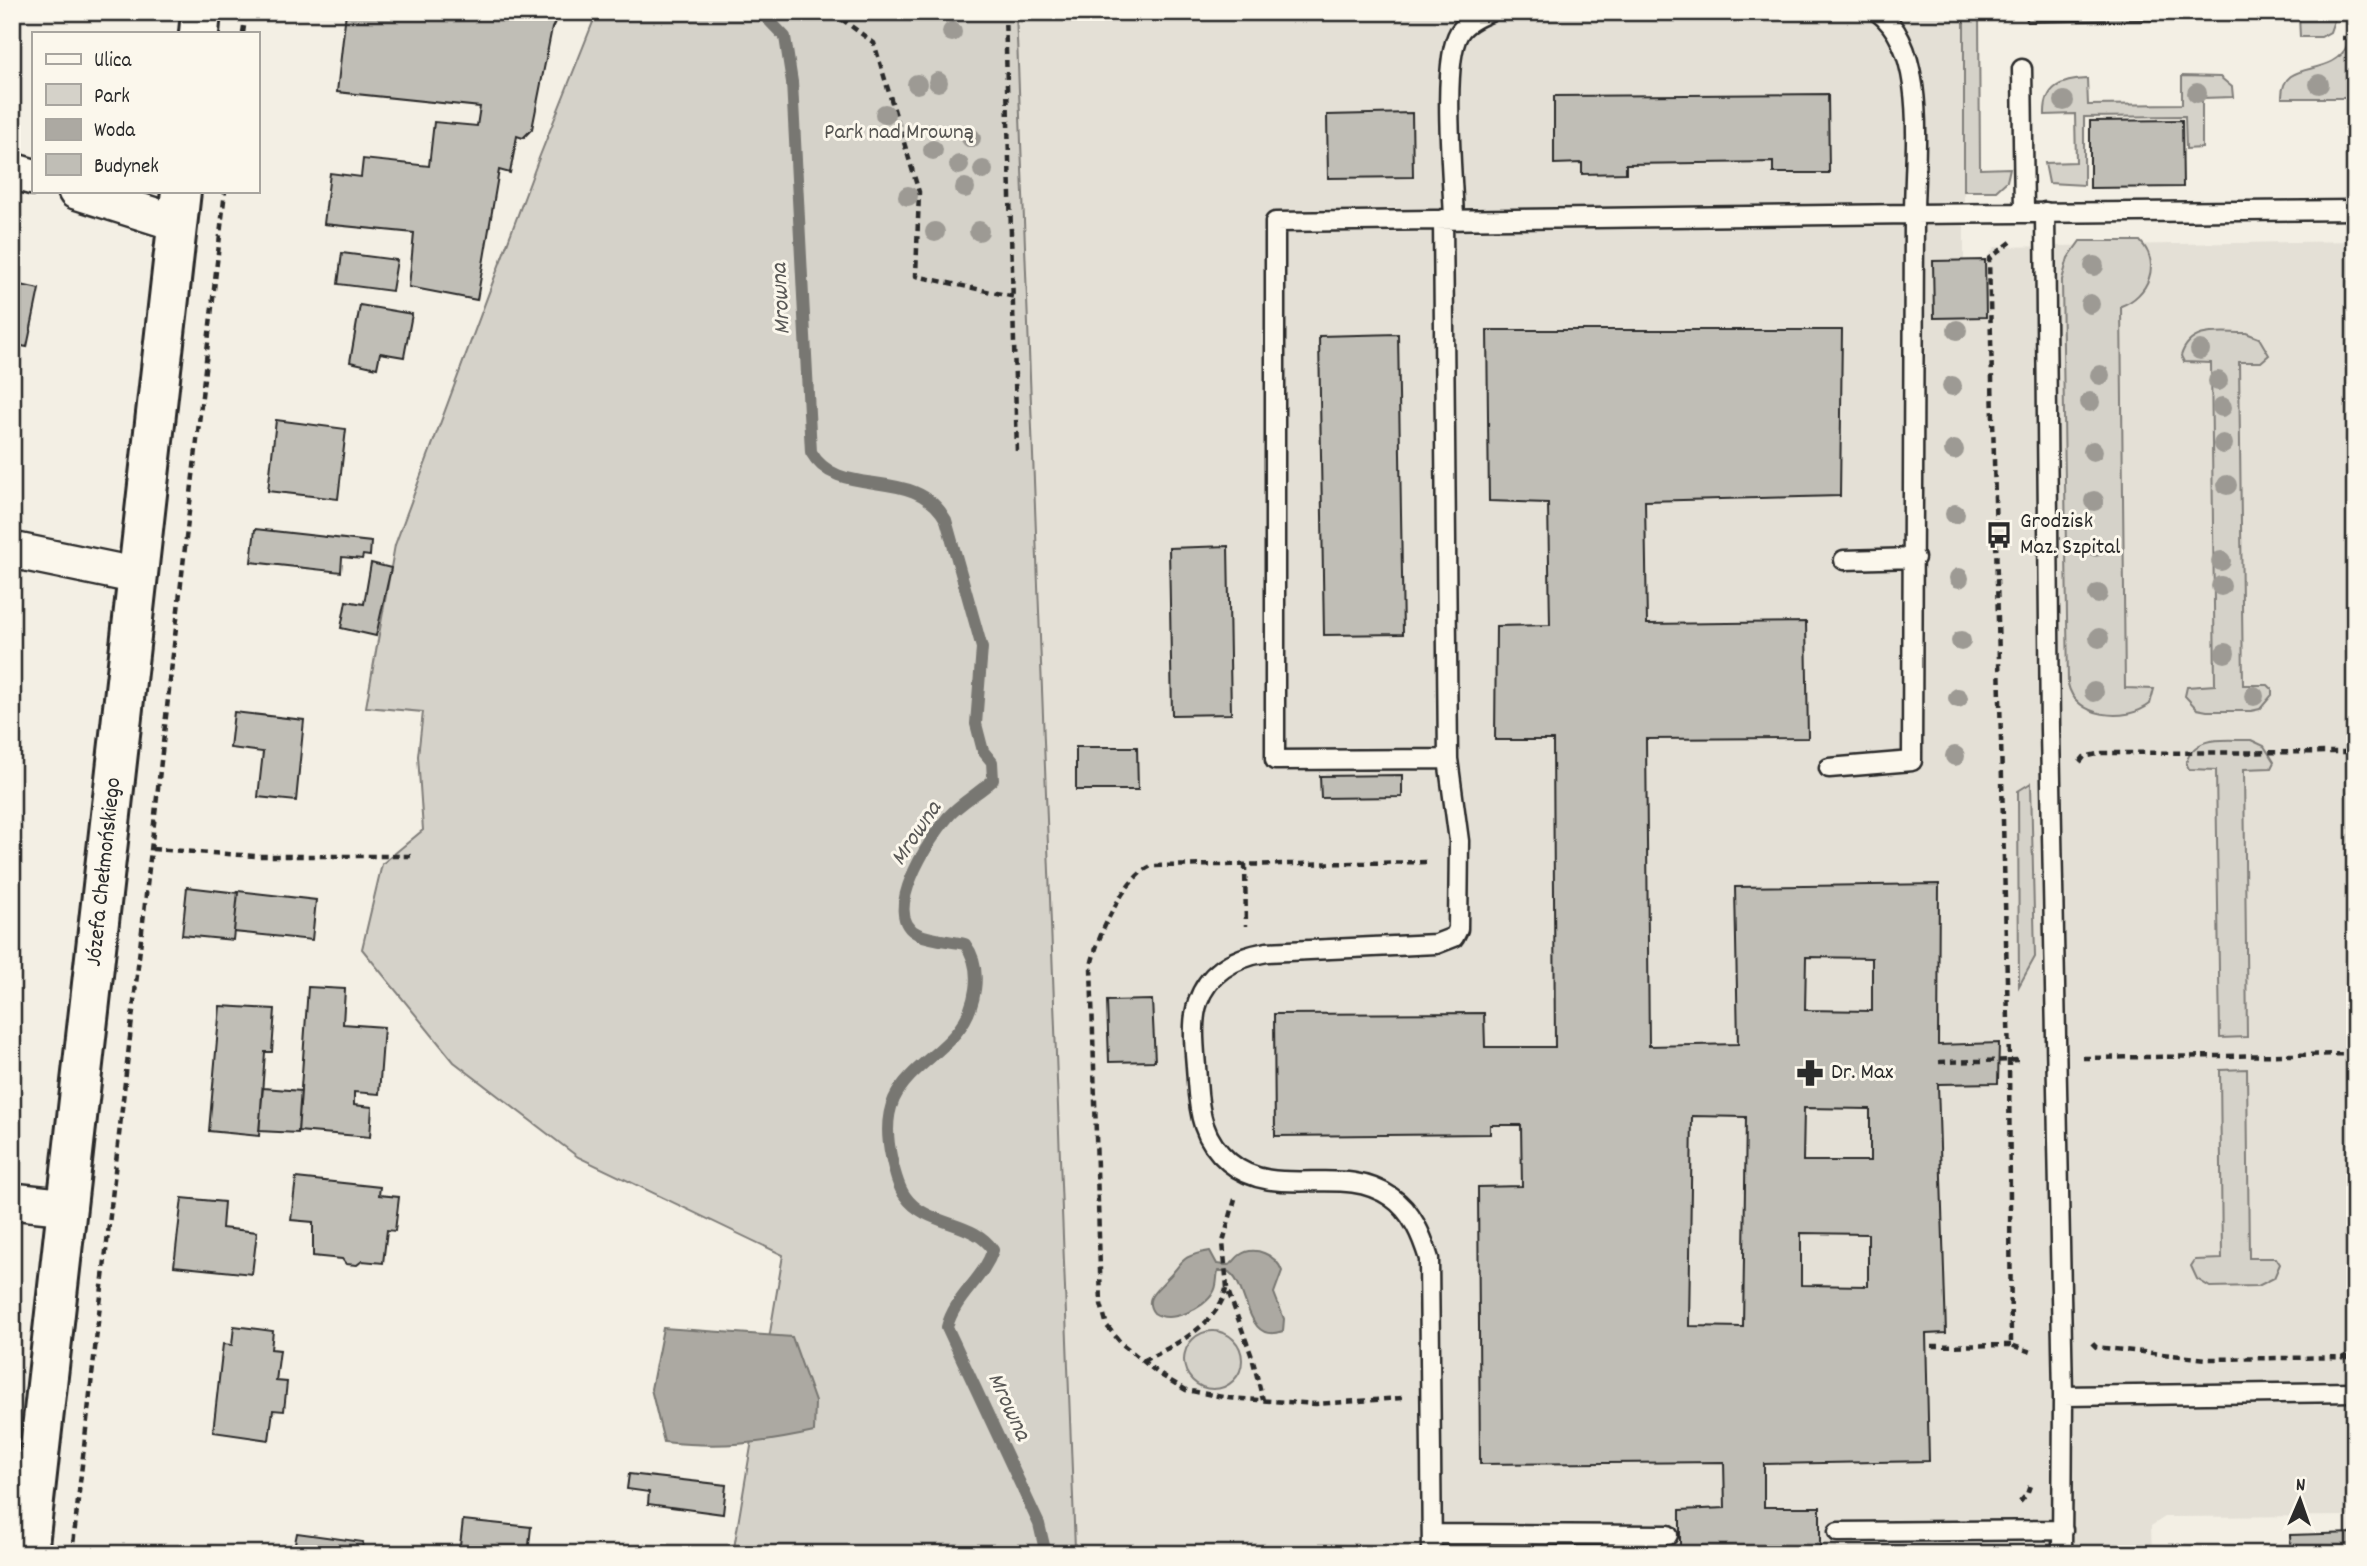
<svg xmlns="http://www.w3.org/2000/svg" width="2367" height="1566" viewBox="0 0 2367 1566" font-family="Dekko,sans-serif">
<rect width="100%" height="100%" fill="#f3efe4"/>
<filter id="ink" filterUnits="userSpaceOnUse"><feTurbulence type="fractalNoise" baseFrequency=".0143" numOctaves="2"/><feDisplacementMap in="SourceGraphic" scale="14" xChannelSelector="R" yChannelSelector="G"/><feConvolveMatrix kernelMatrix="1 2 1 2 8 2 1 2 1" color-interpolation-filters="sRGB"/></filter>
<g filter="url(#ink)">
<path fill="#e4e0d6" d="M1016,12H1964V260H1985L1995,247L2355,241V1516L2165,1517L2151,1526L2152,1554H1078L1075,1549L1046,841Z"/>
<path fill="#d5d2c9" stroke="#807e7a" stroke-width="2" d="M597,12H1016L1075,1549L1078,1554H733L783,1255L578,1157L454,1062L362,949L382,864L423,830L418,756L423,712L366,707L395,545L539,158Z
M1964,12H1979L1980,169L2010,168L2007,181L1996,191H1964Z
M2283,12H2337L2330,32L2321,37H2300L2299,16H2283Z
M2355,43V98H2282C2281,56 2332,81 2348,44Z
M2182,76L2220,77L2232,87L2233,97L2202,98V148L2186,149L2185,116L2084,117V185L2049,183L2045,163L2076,162L2075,114L2045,115C2044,86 2062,80 2087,79L2088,105L2182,104Z
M2080,241H2140C2162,264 2148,296 2121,306L2125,688L2154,689L2150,704C2126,723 2075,718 2068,684L2062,280L2068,258Z
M2246,333L2259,338L2269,355L2261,362H2239L2243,685H2268L2272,689V695L2260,709L2251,711H2207L2197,709L2185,696L2187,687L2215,685L2211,363L2184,362L2181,356C2190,326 2221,333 2246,333Z
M2251,740L2264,746L2274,762L2271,768L2244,769L2247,1037L2220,1038L2216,770L2189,769L2186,763C2195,733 2226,741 2251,740Z
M2031,783L2035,957L2019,986L2018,791Z
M2247,1069L2249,1258H2276L2280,1264L2274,1278L2258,1286L2210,1287L2197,1279L2191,1266L2195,1260L2222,1259L2220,1070Z
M1184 1360a29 29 0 1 1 58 0a29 29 0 1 1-58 0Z"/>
<path fill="#aca9a2" stroke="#787772" stroke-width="2" d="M1210,1251L1217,1264C1219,1264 1225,1265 1228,1265C1234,1264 1235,1258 1240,1255C1255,1245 1276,1255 1282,1271L1274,1293L1284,1319L1283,1331C1243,1346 1250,1282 1227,1271H1218C1216,1279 1218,1286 1213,1293C1204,1309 1170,1324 1154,1313C1143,1299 1156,1291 1165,1281C1184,1263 1178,1256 1210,1251Z
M663,1328L792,1337L815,1402L814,1432C760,1444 720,1448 664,1442L651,1389Z"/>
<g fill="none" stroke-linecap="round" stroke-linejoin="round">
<path stroke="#787772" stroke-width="12" d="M761,12L785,37L792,82L811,452C839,502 914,463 946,520L982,648L976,724L983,751L992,762L993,780C978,794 961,802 948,817C930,838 879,916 918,934C931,940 951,941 965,944C984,969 976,1009 956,1033C937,1056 907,1071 894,1099C886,1117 887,1137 891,1156C894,1169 897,1185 905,1196C926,1227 974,1220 993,1250C983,1280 955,1296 947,1327L1039,1524L1046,1554"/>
</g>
<path fill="#c0beb6" stroke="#2b2b2b" stroke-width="2" fill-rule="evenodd" d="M346,12H560L552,28L532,129L523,138L517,136L510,173L499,170L477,300L409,287L414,233L324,224L330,173L361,177L363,159L429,166L434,122L477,126L480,107L337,92Z
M2026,12H2282V18L2027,22Z
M1828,94L1829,173H1773V162L1626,164V173L1582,174V163L1554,164V96Z
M1412,113L1413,177L1328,178L1327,115Z
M2182,120L2183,187L2090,188V121Z
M342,253L397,260L392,291L338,284Z
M1985,260L1986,317L1934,318L1933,261Z
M12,283L39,289L27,347L12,344Z
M360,305L412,314L404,357L380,353L377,368L350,362Z
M1487,330H1842L1840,496L1645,501L1647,624L1806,622L1808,738L1646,739L1649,1046L1738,1044L1735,887L1939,884L1938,1045L1999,1043L1998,1083L1938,1084L1946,1333L1926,1334L1929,1461L1764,1464V1507H1820V1554H1680V1510L1725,1508L1724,1462L1480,1464L1478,1187L1522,1186L1521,1125H1490V1134L1275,1136L1274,1014L1484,1013L1485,1047H1555L1553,740H1495L1496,626L1550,625L1548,503L1489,501ZM1806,957L1872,958V1011L1805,1010ZM1804,1108L1870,1109V1161H1803ZM1692,1116L1746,1117L1743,1327L1689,1326ZM1801,1233L1868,1234V1286L1801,1285Z
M1398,334L1403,634L1324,635L1319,336Z
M276,420L346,429L338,499L268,491Z
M255,529L371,542L370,556L363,555L362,559L342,557L341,572L251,562Z
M1228,546L1231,714L1172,715L1169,548Z
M371,563L391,568L376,636L341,628L346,601L364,604Z
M234,712L304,720L296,801L258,797L263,752L230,748Z
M1076,747H1137L1138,790H1076Z
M1402,775V797L1321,798L1320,776Z
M187,887L238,893L233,940L182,935Z
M238,891L316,900L312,940L234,932Z
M308,987L345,989L343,1024L384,1027L379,1094L354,1092V1105L372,1107L370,1137L298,1131Z
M1152,1000L1155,1061L1109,1062L1107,1001Z
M220,1006L275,1009L272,1052H265L259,1136L209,1131Z
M263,1088L301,1091L298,1133L259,1131Z
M296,1178L380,1187L379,1195L399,1197L395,1231L387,1230L383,1263L362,1261L357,1265L346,1264L342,1259L313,1256V1222L291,1220Z
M182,1198L224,1202L222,1228L257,1232L252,1274L174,1266Z
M234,1326L273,1331L271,1349L280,1350L276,1381L287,1382L284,1411L273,1410L269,1440L213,1432L223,1344L232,1345Z
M629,1474L726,1485L723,1514L648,1504L649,1492L627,1489Z
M463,1520L531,1527L528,1554H459Z
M297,1533L363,1542L361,1554H275L276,1550L293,1553Z
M2355,1533V1554H2291L2290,1535Z"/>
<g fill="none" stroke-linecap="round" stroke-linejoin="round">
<defs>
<path id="lane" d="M1878,12C1929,50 1914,156 1914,214L2355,210
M2022,69L2024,211
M2045,212L2050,730L2063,1396L2062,1554
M1454,219C1453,181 1441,63 1459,33C1465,23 1480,16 1490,12
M1844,560L1915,558
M1448,759L1275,760V222L1914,214L1912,761L1829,768
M2063,1396L2355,1392
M1838,1532L2063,1530
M1432,1534L1668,1535
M1432,1554L1429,1259C1422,1236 1412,1211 1391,1197C1342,1162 1276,1202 1229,1162C1203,1140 1199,1114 1197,1081C1196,1058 1190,1024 1198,1002C1209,970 1237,957 1267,952L1436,944L1454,937L1458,929L1459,841L1448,759L1443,219"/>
<path id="street" d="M12,171L33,177
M76,191L177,223
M12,550L138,576
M12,1201L68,1207"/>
<path id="secondary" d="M199,33L201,12
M28,1554L181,191"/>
</defs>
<use href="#lane" stroke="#2b2b2b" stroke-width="23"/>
<use href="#street" stroke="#2b2b2b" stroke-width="40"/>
<use href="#secondary" stroke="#2b2b2b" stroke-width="44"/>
<path stroke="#2b2b2b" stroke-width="4.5" stroke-dasharray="7 5" stroke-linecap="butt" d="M832,12L874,43L919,192L916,276L1015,297
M1005,12L1017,453
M243,33L246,12
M2342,38H2355
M2011,242L1989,259L2009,1061L2011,1345L2031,1352V1356
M2080,762L2084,757L2102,753L2355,752
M152,849L256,856H415
M1245,864L1246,926
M2083,1058L2355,1054
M1939,1062L2019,1060
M1235,1199L1223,1242L1227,1288L1252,1357L1263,1400
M2092,1343L2096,1347L2208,1359L2355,1357
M1932,1346L2011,1345
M1143,1361C1174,1345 1217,1326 1226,1289
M1402,1398L1316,1404L1228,1398L1186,1390L1159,1374L1121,1343L1107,1326L1101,1304L1091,966C1097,937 1123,879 1151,866L1430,862
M2020,1502L2027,1494L2031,1483
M72,1554L225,191"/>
<use href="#lane" stroke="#fbf7ec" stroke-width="18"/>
<use href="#street" stroke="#fbf7ec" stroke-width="35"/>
<use href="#secondary" stroke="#fbf7ec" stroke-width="38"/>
</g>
<g fill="#9d9a94">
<circle cx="952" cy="32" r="10"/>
<circle cx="938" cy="82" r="10"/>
<circle cx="917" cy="84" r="10"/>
<circle cx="2319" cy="84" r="10"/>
<circle cx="2197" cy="93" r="10"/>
<circle cx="2064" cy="101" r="10"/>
<circle cx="885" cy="114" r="10"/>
<circle cx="971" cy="138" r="10"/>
<circle cx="933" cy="150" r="10"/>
<circle cx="959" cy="165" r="10"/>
<circle cx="983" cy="170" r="10"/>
<circle cx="965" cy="188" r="10"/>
<circle cx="908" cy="196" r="10"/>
<circle cx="979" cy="231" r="10"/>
<circle cx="935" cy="232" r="10"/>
<circle cx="2094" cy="266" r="10"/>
<circle cx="2090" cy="304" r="10"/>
<circle cx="1957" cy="330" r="10"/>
<circle cx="2200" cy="350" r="10"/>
<circle cx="2100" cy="375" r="10"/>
<circle cx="2218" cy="381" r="10"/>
<circle cx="1952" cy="386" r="10"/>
<circle cx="2090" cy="402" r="10"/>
<circle cx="2222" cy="407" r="10"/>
<circle cx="2223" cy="444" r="10"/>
<circle cx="1954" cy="450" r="10"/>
<circle cx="2093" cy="451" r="10"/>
<circle cx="2227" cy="485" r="10"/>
<circle cx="2094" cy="501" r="10"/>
<circle cx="1955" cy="514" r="10"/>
<circle cx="2096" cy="547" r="10"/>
<circle cx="2221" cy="561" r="10"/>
<circle cx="1959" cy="578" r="10"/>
<circle cx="2221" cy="586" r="10"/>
<circle cx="2098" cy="594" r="10"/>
<circle cx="2099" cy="638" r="10"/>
<circle cx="1961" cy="641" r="10"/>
<circle cx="2225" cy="653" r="10"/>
<circle cx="2094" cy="692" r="10"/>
<circle cx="2254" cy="696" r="10"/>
<circle cx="1958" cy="698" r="10"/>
<circle cx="1955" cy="756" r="10"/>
</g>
</g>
<defs>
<symbol id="bus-bare" viewBox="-9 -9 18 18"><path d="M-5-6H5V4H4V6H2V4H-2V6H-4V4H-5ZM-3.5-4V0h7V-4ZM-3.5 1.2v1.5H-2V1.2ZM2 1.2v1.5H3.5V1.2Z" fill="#2b2b2b" stroke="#fbf7ec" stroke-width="2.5" paint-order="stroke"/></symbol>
<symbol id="pharmacy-bare" viewBox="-9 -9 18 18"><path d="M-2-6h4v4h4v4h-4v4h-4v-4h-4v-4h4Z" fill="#2b2b2b" stroke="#fbf7ec" stroke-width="2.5" paint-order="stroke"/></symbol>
</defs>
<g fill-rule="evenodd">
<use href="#bus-bare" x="1980" y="516" width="38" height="38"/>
<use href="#pharmacy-bare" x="1791" y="1054" width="38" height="38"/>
</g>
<g text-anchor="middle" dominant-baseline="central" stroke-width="6" stroke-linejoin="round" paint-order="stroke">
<g font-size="23" fill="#565552" stroke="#fbf7ec">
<text x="899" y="133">Park nad Mrowną</text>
</g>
<g font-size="23" fill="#2b2b2b" stroke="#fbf7ec" text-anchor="start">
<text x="2020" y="522">Grodzisk<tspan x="2020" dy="26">Maz. Szpital</tspan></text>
<text x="1831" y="1073">Dr. Max</text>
</g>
<g font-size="23" fill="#2b2b2b" stroke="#fbf7ec">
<text transform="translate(105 872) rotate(-84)">Józefa Chełmońskiego</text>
</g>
<g font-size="24" font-style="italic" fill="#585755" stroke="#fbf7ec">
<text transform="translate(782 299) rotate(-93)">Mrowna</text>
<text transform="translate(917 834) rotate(-56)">Mrowna</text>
<text transform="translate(1008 1407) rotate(65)">Mrowna</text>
</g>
</g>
<rect width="2367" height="1566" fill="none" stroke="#fbf7ec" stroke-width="42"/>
<rect x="21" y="21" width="2325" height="1524" fill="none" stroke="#2b2b2b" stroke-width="2.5" filter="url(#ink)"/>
<rect x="32" y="32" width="228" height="161" fill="#fbf7ec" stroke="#a8a59f" stroke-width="2"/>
<rect x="46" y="54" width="35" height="10" fill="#fbf7ec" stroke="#a8a59f" stroke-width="2"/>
<text x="94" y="66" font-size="21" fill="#2b2b2b">Ulica</text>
<rect x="46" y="84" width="35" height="21" fill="#d5d2c9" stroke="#a8a59f" stroke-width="2"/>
<text x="94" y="102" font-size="21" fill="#2b2b2b">Park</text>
<rect x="46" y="119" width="35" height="21" fill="#aca9a2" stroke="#a8a59f" stroke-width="2"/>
<text x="94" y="136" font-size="21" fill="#2b2b2b">Woda</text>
<rect x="46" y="154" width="35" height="21" fill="#c0beb6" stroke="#a8a59f" stroke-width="2"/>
<text x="94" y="172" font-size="21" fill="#2b2b2b">Budynek</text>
<g transform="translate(2300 1500) rotate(2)" stroke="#fbf7ec" stroke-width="5" paint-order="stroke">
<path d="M0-5L12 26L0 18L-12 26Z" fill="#2b2b2b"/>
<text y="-10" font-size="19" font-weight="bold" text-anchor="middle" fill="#2b2b2b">N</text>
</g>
</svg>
